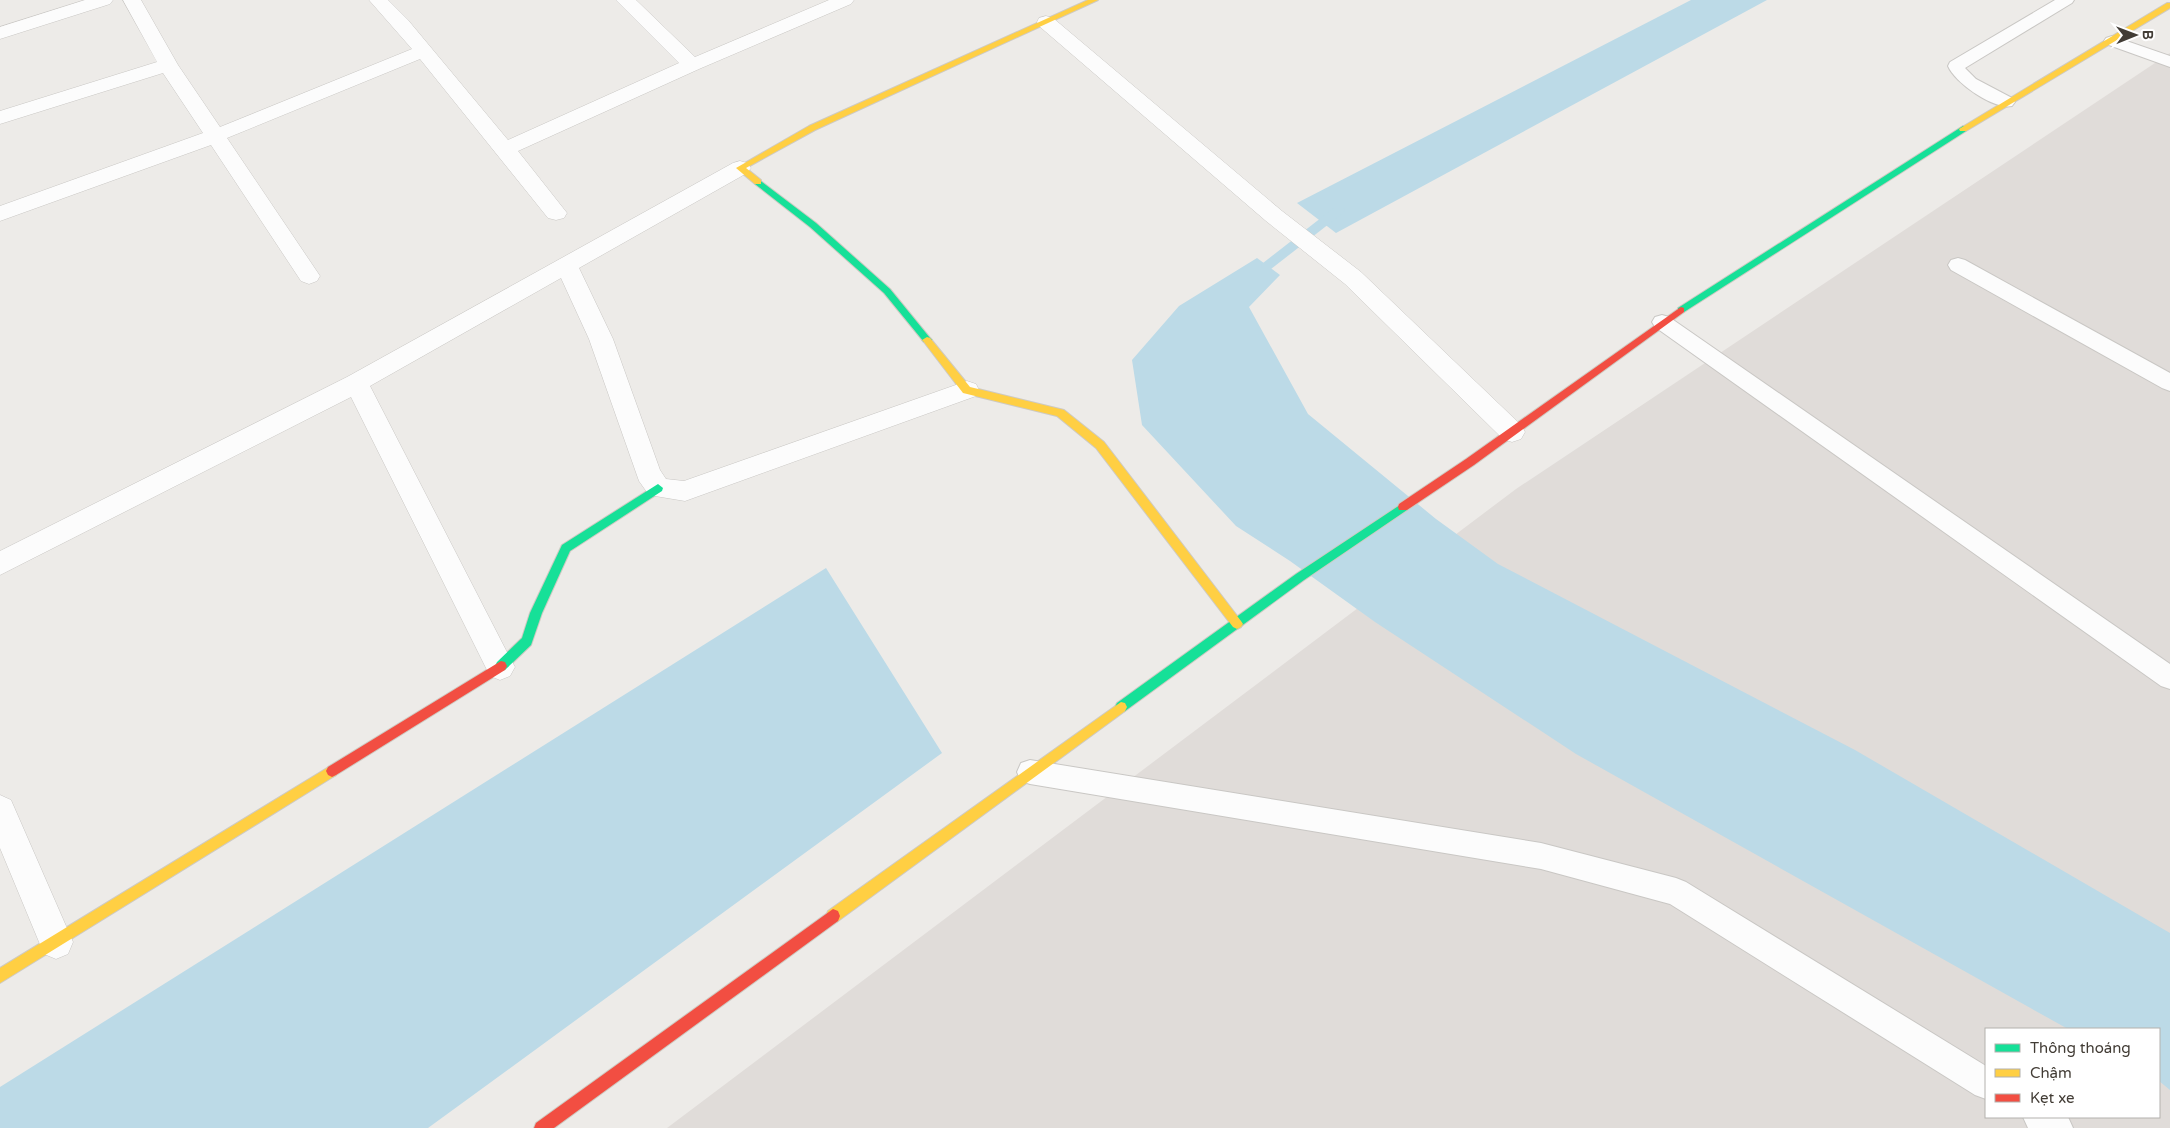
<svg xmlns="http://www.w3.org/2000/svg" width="2170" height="1128" viewBox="0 0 2170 1128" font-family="'Varela Round',sans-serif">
<rect width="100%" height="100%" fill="#edebe8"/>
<path fill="#e0dcd9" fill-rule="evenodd" d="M2170,53V1128H667L1516,489ZM1986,1029H2159V1117H1986Z"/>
<path fill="#bcdae7" d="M1691,0H1767L1336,233L1297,203Z
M1257,258L1280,275L1249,307L1308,414L1436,519L1498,564L1855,750L2170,933V1090L2159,1081V1029H2068L1576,754L1375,622L1290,561L1236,526L1142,425L1132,360L1179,306Z
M826,568L942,753L428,1128H0V1087Z"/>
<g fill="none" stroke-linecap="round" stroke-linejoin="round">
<path fill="#bcdae7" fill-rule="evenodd" d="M1339,206L1343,207L1345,210L1343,213L1271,269H1263L1261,266L1263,263L1335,207Z"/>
<defs>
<path id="lane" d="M2055,0H2074L2072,3L1965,68L1976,79L2012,98L2015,102L2012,106C1994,110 1955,83 1948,66L1950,62Z
M2112,36L2170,56V67L2106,44L2104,41L2106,38Z
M1958,258L1965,260L2170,373V391L2162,388L1951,270L1948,265L1951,260Z
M1662,315L1669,317L2170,664V689L2161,686L1655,327L1652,322L1655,317Z
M1030,760L1541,843L1676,878L1686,882L1986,1066V1099L1975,1095L1670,904L1541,869L1030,784L1021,781L1017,772L1021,763Z
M2023,1117H2068L2073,1128H2028Z"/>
<path id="street" d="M85,0H113L110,4L0,39V27Z
M123,0H141L178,65L220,127L412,49L369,0H388L408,20L508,140L679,63L616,0H636L695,57L829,0H854L851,4L699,69L518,151L567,213L564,218L556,220L548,218L420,59L227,138L320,276L317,281L309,284L301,281L211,145L0,221V206L203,133L163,73L0,124V111L157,62Z
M1046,16L1053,18L1282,211L1361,272L1521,425L1525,432L1521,439L1512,442L1503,439L1345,284L1266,221L1039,26L1037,22L1039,18Z
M740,161L747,163L751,168L747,173L579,268L613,339L660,470L666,479L684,481L967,381L976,384L979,390L976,396L685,501L649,495L639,481L589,339L561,278L370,386L510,658L515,667L510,676L500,680L490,676L351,397L0,575V551L347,377L733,163Z
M0,795L11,800L73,942L68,954L56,959L44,954L0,848Z"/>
<path id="fast" d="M1963,126L1966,127V131L1684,312H1678V308Z
M758,179L816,223L890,289L930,338L932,340L930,342H924L884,293L810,227L755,184V180Z
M658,484L663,488L662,491L570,551L542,613L531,645L505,670L501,671L497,670L495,666L497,662L522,638L530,613L562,545Z
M1403,503L1407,504L1408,507L1407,510L1304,580L1125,711L1121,712L1117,711L1115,707L1117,703L1296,574Z"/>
<path id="slow" d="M1088,0H1098L815,130L746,168L761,180V184H755L736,168L809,126Z
M2167,3H2170V8L1966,131H1960L1959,129Z
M927,337L930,338L970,387L1064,410L1104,442L1241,621L1243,624L1241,627L1237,629L1233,627L1096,448L1057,416L963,393L924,342L922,340Z
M1121,702L1125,703L1127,707L1125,711L838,921L833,923L828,921L826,916L828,911Z
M332,765L336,767L338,771L336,775L0,983V968Z"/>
<path id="jam" d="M1681,307L1684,308V312L1474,465L1407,510H1399L1398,507L1399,504L1466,459Z
M501,661L505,662L507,666L505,670L336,775L332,777L328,775L326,771L328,767Z
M833,909L838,911L840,916L838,921L554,1128H534L536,1123Z"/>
</defs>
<use href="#lane" stroke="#c9c7c4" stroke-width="2"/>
<use href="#street" stroke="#c9c7c4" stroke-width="1"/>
<use href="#fast" stroke="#cecac2" stroke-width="2"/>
<use href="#slow" stroke="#cecac2" stroke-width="2"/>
<use href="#jam" stroke="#cecac2" stroke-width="2"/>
<use href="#lane" fill="#fcfcfc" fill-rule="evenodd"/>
<use href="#street" fill="#fcfcfc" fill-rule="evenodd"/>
<use href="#fast" fill="#16e098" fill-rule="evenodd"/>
<use href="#slow" fill="#ffcf43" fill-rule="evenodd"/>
<use href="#jam" fill="#f24e42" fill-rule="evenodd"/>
</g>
<rect x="1985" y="1028" width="175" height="90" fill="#ffffff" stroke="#b3b1ae"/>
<rect x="1995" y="1044" width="25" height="8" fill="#16e098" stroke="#b3b1ae"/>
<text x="2030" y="1053" font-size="15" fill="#423c35">Thông thoáng</text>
<rect x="1995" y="1069" width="25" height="8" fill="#ffcf43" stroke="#b3b1ae"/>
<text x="2030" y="1078" font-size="15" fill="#423c35">Chậm</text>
<rect x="1995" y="1094" width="25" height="8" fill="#f24e42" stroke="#b3b1ae"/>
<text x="2030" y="1103" font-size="15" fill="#423c35">Kẹt xe</text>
<g transform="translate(2135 35) rotate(89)" stroke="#ffffff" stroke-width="4" paint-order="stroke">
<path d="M0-4L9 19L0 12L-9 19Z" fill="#423c35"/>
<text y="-8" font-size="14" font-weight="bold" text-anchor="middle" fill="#423c35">B</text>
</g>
</svg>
